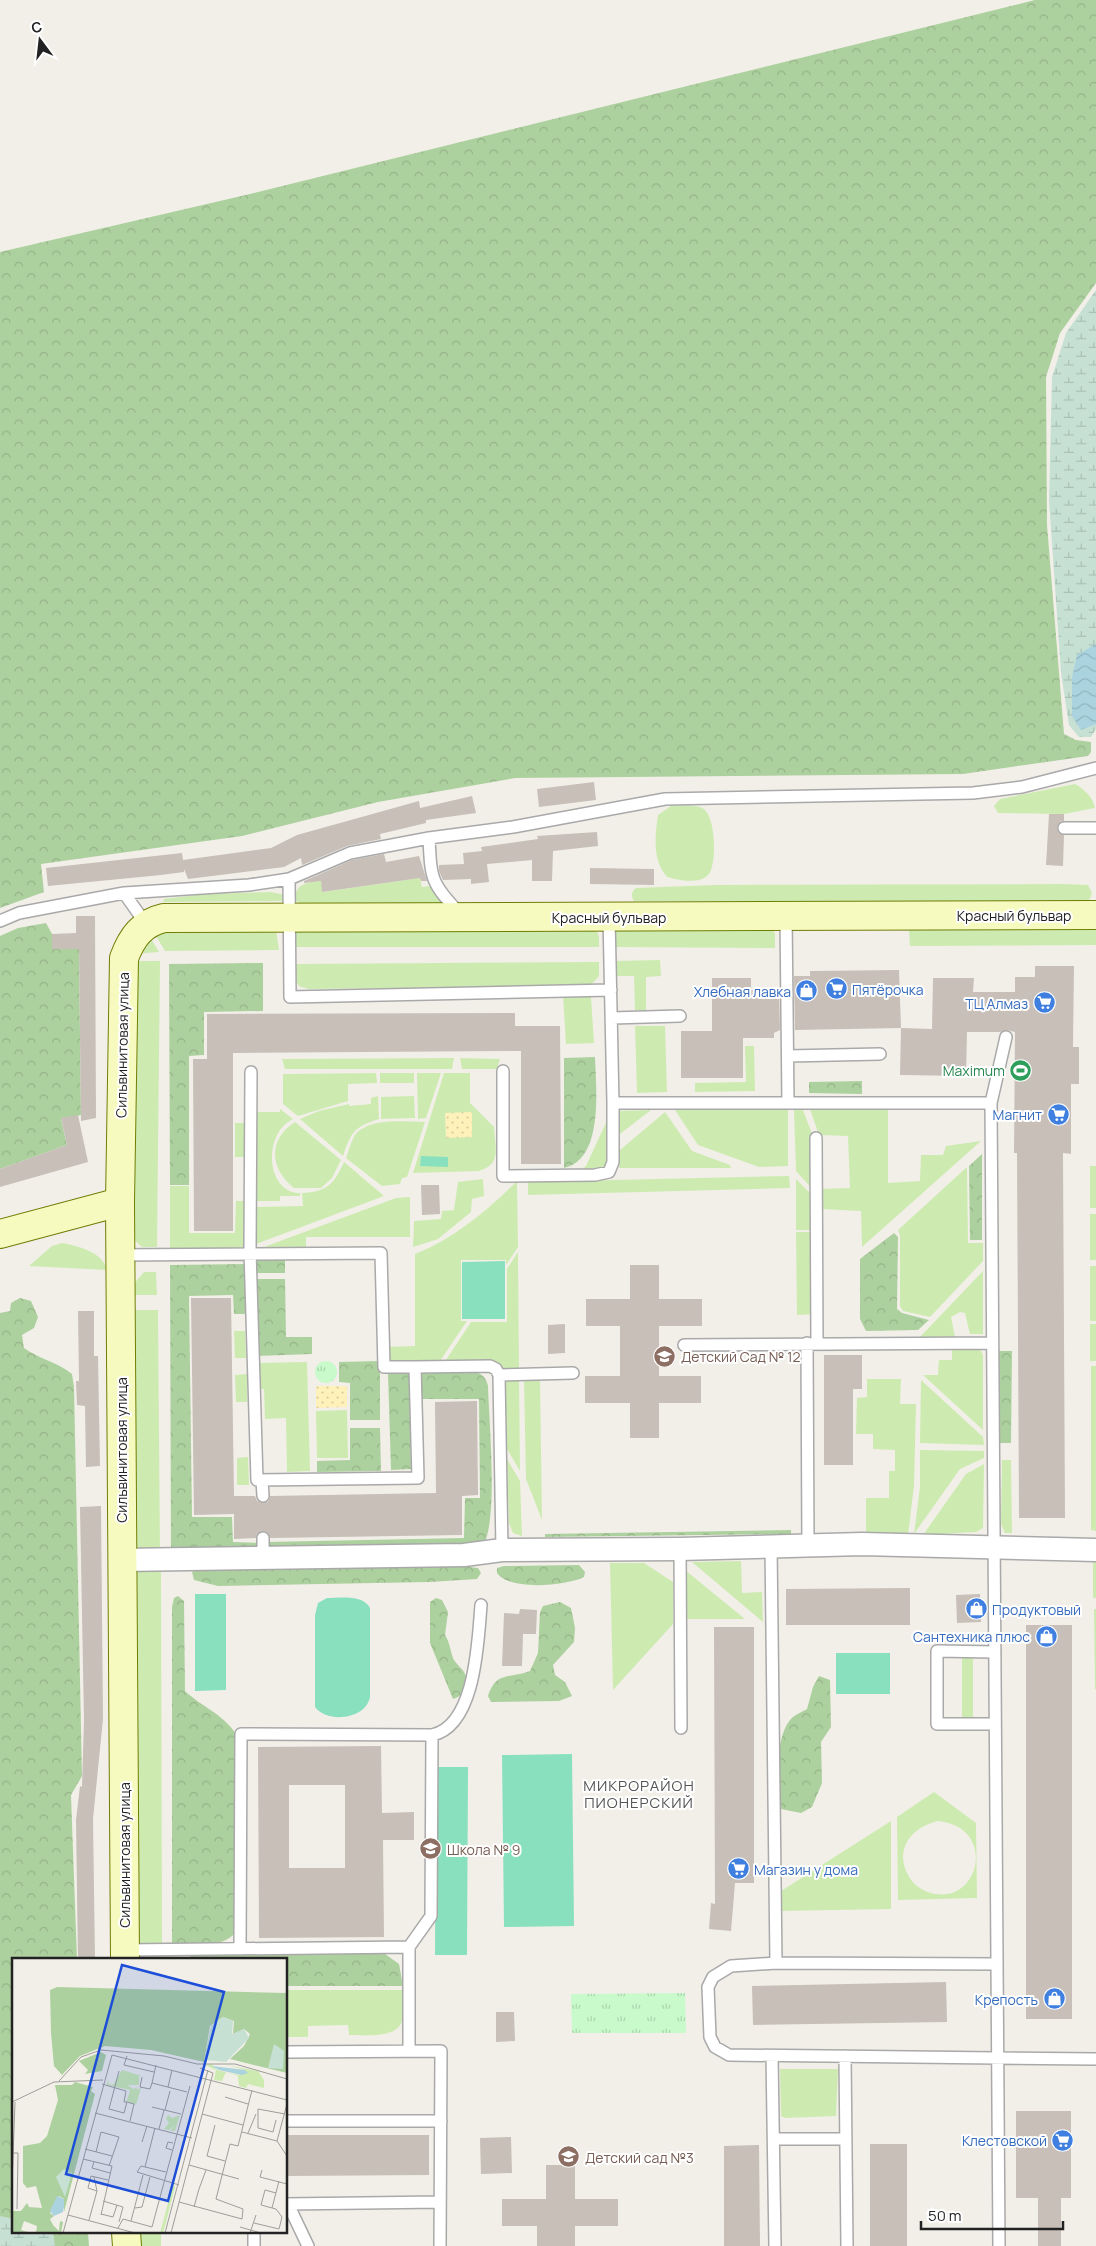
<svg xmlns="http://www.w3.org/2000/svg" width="1096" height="2246" viewBox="0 0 1096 2246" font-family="Manrope,sans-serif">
<defs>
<pattern id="forest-crowns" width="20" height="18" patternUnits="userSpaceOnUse" patternTransform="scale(1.25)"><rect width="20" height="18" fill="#add19e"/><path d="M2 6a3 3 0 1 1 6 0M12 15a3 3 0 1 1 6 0" fill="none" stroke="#95b388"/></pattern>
<pattern id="wetland-marsh" width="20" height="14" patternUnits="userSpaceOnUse" patternTransform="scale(1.25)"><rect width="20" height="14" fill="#c6e0d4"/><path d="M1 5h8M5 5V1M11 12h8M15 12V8" fill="none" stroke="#aac0b6"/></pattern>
<pattern id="sand-dots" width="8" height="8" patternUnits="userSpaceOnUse" patternTransform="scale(1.25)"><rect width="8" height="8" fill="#fff1ba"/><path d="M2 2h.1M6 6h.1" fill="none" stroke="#dacea0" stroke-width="1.8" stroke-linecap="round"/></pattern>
<pattern id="park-tufts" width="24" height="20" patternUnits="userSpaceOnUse" patternTransform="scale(1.25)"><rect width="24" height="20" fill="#c8facc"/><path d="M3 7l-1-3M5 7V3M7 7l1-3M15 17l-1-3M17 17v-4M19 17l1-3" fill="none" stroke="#acd6af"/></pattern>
<pattern id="water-waves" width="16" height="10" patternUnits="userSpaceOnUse" patternTransform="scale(1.25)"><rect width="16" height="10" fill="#aad3df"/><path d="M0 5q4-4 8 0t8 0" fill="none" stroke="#92b5bf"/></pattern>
</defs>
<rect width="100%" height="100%" fill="#f2efe9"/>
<path fill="#cdebb0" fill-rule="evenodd" d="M1075,784C1084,789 1093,797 1095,808L1064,814L998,813L994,806L1000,799Z
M671,806C680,806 693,804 702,808C716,814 717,863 709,874C700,885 678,880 667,877C652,860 655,836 658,815Z
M420,878L422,887L431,886L434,894L446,904L300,903L296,901C293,884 308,882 321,881L323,892Z
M1063,884L1088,885L1092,893L1090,899L1084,902L634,901C631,897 631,891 636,888L715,885Z
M271,892L285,895L286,901L163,902L164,899L204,894Z
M298,927L596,929L599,937V947H296L295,934Z
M621,927H772L775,934V948L616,947L615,933Z
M1096,929V945L910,946L909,930Z
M276,930L279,950L165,951L153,931Z
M148,934L159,952L133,954Z
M660,960L661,976L646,977V1010H635L634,976H614V961Z
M131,961H160L157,1247H142L132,1238Z
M599,962V976L590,986L308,989L299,986L296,981V964Z
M563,995L591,997L594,1043L566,1044Z
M635,1026H665L667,1092L637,1093Z
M745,1046H754L755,1091L695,1092V1083L746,1082Z
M454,1058L452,1069H285L282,1059Z
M460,1058L500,1059L497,1069H462Z
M376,1073L377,1083L348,1084V1101L298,1116L283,1104V1074Z
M380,1073H414V1083H380Z
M417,1073H441L426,1118L418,1119Z
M444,1073H470V1103L494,1127C495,1148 502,1164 479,1171L413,1173Z
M378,1096L379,1119C354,1127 351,1132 343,1156L300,1119L319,1111L349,1104V1106L371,1104V1098Z
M414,1096L415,1118L381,1119V1097Z
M280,1109L293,1119C262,1134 266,1193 300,1193V1196H280V1201H253L254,1112H280Z
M810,1109L888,1110V1183L920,1181L921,1155H943L946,1146L981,1141L862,1247L861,1211L821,1209L820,1189L850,1188L848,1136L819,1135Z
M651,1110L620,1134V1111Z
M675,1110H788V1166L759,1167L698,1145Z
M794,1110H803L814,1139L815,1192L796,1171Z
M665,1112L692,1151L730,1165L731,1168H619L620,1150Z
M610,1114L607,1169L578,1172L586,1166Z
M295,1122L341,1160L332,1178L321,1188H294C270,1169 267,1140 295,1122Z
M425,1122L407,1177L402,1178L400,1184L382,1186L346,1158C349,1151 351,1141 355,1135C370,1117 404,1122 425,1122Z
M235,1123H244V1157H235Z
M344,1162L384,1196L253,1245V1207L303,1206L302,1193C327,1192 334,1184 344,1162Z
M1090,1166H1096V1208H1090Z
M967,1167L968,1243H983V1261L930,1317L903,1311L900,1306V1236L898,1230Z
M789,1176L790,1188L528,1195V1182Z
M483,1179L484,1196L472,1199L471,1212L438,1239L413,1247L414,1221L441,1219L442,1211L454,1210L458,1182Z
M796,1179L814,1197V1230H796Z
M517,1181L518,1247L506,1265V1260H461V1321H467L438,1364L387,1365V1347L415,1346V1254C454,1238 487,1211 517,1181Z
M170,1186H189V1233H235L236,1201H248L247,1238L244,1247L235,1249L170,1248Z
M410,1197V1237H306V1253L253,1251L396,1198Z
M1090,1214H1096V1260H1090Z
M796,1232H814L815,1314L797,1315Z
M62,1243C78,1246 103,1252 107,1270L29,1266L52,1246Z
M518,1252L519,1369H503V1366L497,1363H444L471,1322H507V1269Z
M1090,1266H1096V1321H1090Z
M983,1271V1334H970L965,1313L960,1312L951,1317L955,1337L919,1338Z
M144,1272H156L157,1295H132V1286Z
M131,1310H158L160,1553L140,1552L136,1548Z
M1090,1324H1096V1361H1090Z
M234,1331H245L246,1358H235Z
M952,1346L980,1349L983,1355V1430L923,1375H938L939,1360H952Z
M307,1362L310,1471L287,1472L286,1418L265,1419L264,1389H257V1363Z
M1091,1366H1096V1531L1091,1530Z
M247,1374V1402H236L235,1375Z
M519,1377L520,1471L507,1449L505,1378Z
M524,1378H540L542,1520L526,1479Z
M867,1379H901L900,1404H916L914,1486L908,1535L866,1534V1498H889V1471H895V1450L873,1449V1434H856L857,1398L867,1397Z
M921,1380L983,1437L984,1445L920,1443Z
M347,1410L348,1458H317L316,1411Z
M920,1450L984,1451V1458L960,1469L914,1534L920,1487Z
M248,1457L249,1485H237V1458Z
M507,1459L520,1481L522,1536L513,1533L509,1523Z
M1002,1460H1011L1012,1533H1005L1001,1524Z
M984,1464L983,1528L976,1532L923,1535L966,1474Z
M1093,1560H1096V1598H1093Z
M741,1561L742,1593L762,1592L763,1622L692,1562Z
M610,1563H644L673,1582V1624L613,1690Z
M161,1567L162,1944H142L136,1941V1569Z
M685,1570L745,1619H686Z
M1094,1609H1096V1689H1095Z
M962,1651L973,1652V1724H962Z
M934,1792L976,1823L977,1898L898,1900L897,1817ZM938,1821C998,1827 980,1906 931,1893C924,1891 917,1887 912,1881C892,1854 908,1828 938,1821Z
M891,1821V1909L779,1911L778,1893Z
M286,1990H403C402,2000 404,2012 402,2021C397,2039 363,2035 349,2035L348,2025L308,2026V2037H286Z
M780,2069H838L836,2116L785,2118L781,2116Z
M134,2232H161V2246H134Z"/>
<path fill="url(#forest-crowns)" d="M1035,0H1096V283L1060,333L1046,377L1047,525L1064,734L1076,740L1091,742V752L1088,756L963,774L515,778L378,802L242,836L41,864L44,892L0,908V252L250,194Z
M46,923L52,934V949H79L81,1115L61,1119L67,1145L0,1169V936L18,928Z
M263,963V1011L204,1012V1055L189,1056V1185H170L169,964Z
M595,1057C596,1088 604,1159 564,1168V1058Z
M862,1081V1094L809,1093V1082Z
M982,1154V1240H970L969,1166Z
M894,1233L898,1237L897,1309L902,1313L929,1320L918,1330L866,1331L860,1319V1259Z
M254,1258H285V1273H254Z
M248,1264V1311L244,1314H234L233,1295L189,1296L192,1517H232L233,1542L260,1543V1548L171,1556L170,1265Z
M255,1279H285L286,1337H312V1354L256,1356Z
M20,1298L31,1301L38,1317L34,1328L22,1335L24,1348C39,1359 58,1362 72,1374L74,1387L82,1776L71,1795L77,1960H14V2232H88L89,2246H0V1313L10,1311L11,1303Z
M997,1351H1012L1011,1443H996Z
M380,1361V1420H350V1383L339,1382V1362Z
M421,1371H473C482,1374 486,1377 488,1386C489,1421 498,1516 484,1544L273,1555L266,1542L464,1538L465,1498H480L479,1399H421Z
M388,1373H409L411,1469L391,1470Z
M350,1428H380L381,1471L317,1472V1461L350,1460Z
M791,1530V1534L545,1537V1534Z
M579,1565L585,1572L584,1577C566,1586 509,1591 497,1573V1568L504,1566Z
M461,1566L478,1568L481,1573L477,1579L430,1582L218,1586L194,1580L192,1572L196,1570Z
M178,1596L184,1601L185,1691C202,1707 223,1714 236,1734L237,1931C222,1950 194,1944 172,1944V1607L174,1598Z
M436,1598L442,1600L448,1612L445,1635C450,1643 450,1650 453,1658C456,1665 463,1668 465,1674C470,1685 463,1697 453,1699L430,1643V1602Z
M560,1602L571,1608L575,1628L574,1642L553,1665L555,1675L565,1682L572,1696L559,1701L491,1702L488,1696C496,1671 509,1679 530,1671L538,1653L540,1612L543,1606Z
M819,1676L830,1680L831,1727L821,1742L822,1783L812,1807L801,1813L781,1809C776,1788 775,1738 790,1720C794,1715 802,1712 807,1709L813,1687Z
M375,1953L385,1954L399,1964L403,1986H286V1960H190V1954Z"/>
<path fill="url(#wetland-marsh)" d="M1096,290V729L1091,737H1079L1069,725L1061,673L1049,500L1052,377L1066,333Z
M0,2216L14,2219V2232H53L55,2246H0Z"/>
<path fill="url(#sand-dots)" d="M472,1112V1137L446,1138L445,1113Z
M316,1386H347V1407L316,1408Z"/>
<path fill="url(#park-tufts)" d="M315 1372a11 11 0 1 1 22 0a11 11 0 1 1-22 0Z
M685,1993L686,2033H572L571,1994Z"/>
<path fill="#88e0be" d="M421,1156L448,1157V1167L420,1166Z
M505,1261V1319H462V1262Z
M195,1594H226V1690L195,1691Z
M327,1598C340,1598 363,1594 370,1608V1697C366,1719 328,1724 315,1707V1615L318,1603Z
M836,1653H890V1694H836Z
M572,1754L574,1926L504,1927L502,1755Z
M436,1767H468L467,1955H435Z"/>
<path fill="url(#water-waves)" d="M1096,644V724L1081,730L1072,716V677L1077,655Z"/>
<path fill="#c7bfb8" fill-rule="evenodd" d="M594,782L596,800L539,807L537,789Z
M472,796L476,813L426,820V823L380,834L381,839L347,846L302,865L301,858L284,867L188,879L184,869V872L161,875L48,886L46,868L182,853L183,860L271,848L297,835L419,801L420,808Z
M1049,814H1064V821L1060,822L1057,828L1058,832L1064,835L1063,866L1046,865Z
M597,832L598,846L553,851L552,881H532V860L487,864L489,882L471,884V879L443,880L439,871V865L464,864L463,853L482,851L481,847L538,839L537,836Z
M384,854L386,862L419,856L427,881H421L420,878L322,892L321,881L304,883V881L352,860Z
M590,868L654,869V885L590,884Z
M76,916H95L96,1118L81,1121L79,949H52V934L76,933Z
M1035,966H1074L1073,1047H1079V1084H1071V1154L1063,1153L1065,1518H1019L1017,1153H1014L1015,1032L1007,1030L1000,1032H967L966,1076L900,1075L901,1028L932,1029L933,978H974L973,992H1015V977H1035Z
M899,970L901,1028L795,1030L794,976H810V971Z
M712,978H751V990H779L780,1030L774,1033V1038H743V1078H681V1031H712Z
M515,1013V1026H560L561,1164H521V1051L233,1053V1231H194L193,1059H207V1014Z
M78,1115L88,1162L0,1187V1169L67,1145L61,1118Z
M421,1185H439L440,1214L422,1215Z
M630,1265H659V1299H702V1326H659V1376H701V1403H659V1438H630V1403H585V1376H620V1326H586V1299H630Z
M191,1298H231L234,1496H255L257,1501L263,1503L268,1502L270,1496L436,1493L435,1402L477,1401L478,1495L462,1496V1535L270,1538L267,1532L263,1531L257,1534L256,1538L234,1539V1514L194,1515Z
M78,1311H94V1356H98L100,1466L86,1467L85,1406L77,1405L76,1381H79Z
M565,1324V1353L548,1354V1325Z
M824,1355H862V1389H853V1465H824Z
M101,1506L103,1719L93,1819L95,1960H78L76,1820L80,1786L82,1787L84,1720L80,1507Z
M910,1588V1625H786V1589Z
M980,1594L981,1622L957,1623L956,1595Z
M520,1609L537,1610L536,1634H523L522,1666H502L504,1613L519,1614Z
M1026,1625H1072V2019H1026Z
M714,1627H754V1883H735L731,1931L709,1929L711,1903L715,1904Z
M381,1746L382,1813L414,1812V1840H383L384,1937L259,1938L258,1747ZM289,1785H345V1868H289Z
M946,1982L947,2022L753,2025L752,1986Z
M496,2012H514L515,2041L496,2042Z
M1016,2111H1071V2198H1061V2246H1038V2198H1016Z
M286,2135H429V2175L286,2176Z
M511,2137L512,2173L481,2174L480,2138Z
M870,2144H907V2246H870Z
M759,2145L760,2246H724V2146Z
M546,2165H575V2199H618V2226H575V2246H537V2226H502V2199H546Z"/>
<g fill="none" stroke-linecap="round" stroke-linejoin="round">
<defs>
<path id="lane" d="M1064,828H1096
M429,838C431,881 431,882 460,914
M289,879L290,997L611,990
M124,893L146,924
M786,916L788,1103
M609,917L613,1103H991
M0,921L19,913L124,893L249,885L289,879L350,853L429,838L513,827L665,799L973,793L1022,787L1096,768
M612,1018L680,1016
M788,1056L880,1054
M503,1071V1176L595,1175L609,1172L613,1162V1103
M251,1072L250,1251L257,1480L418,1478L415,1367L490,1366L496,1369L499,1375L502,1550
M816,1138L817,1343
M120,1255L381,1253L384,1367H415
M807,1343L808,1545
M684,1345L992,1343
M499,1375L573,1373
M262,1480L263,1496
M263,1538V1558
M771,1546L776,1963
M680,1549L681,1728
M994,1652L937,1651V1724H994
M432,1735C476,1726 478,1640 481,1605
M240,1949L241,1734L432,1735L431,1916L409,1947V2051
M125,1950L409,1947
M997,1964L776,1963L731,1966L713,1977L708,1987L710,2037L715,2047L729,2055L1096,2059
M286,2052L441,2051L440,2246
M772,2056L775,2246
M845,2056L847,2246
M286,2121H441
M774,2139H846
M286,2204L440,2202
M288,2204L308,2246
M254,2232V2246
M999,2246L991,1103L1006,1037"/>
<path id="street" d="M122,1560L464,1555L502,1550L680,1549L862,1544L1096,1550"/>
<path id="secondary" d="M0,1234L120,1202
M125,1960L120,1202L124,958C132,937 142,923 164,918L1096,915
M126,2232L127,2246"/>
</defs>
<use href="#lane" stroke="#a9a9a9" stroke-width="14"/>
<use href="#street" stroke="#a9a9a9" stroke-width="25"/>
<use href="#secondary" stroke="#707d05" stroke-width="30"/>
<use href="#lane" stroke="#fff" stroke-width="11"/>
<use href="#street" stroke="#fff" stroke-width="22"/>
<use href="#secondary" stroke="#f7fabf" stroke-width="28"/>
</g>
<defs>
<symbol id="supermarket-disc" viewBox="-11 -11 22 22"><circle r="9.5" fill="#3f7fe0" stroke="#fff"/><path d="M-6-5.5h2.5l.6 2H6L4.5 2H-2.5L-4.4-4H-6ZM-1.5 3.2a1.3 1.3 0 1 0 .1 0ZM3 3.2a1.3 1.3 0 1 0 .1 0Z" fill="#fff"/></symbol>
<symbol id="shop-disc" viewBox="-11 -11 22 22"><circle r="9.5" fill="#3f7fe0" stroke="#fff"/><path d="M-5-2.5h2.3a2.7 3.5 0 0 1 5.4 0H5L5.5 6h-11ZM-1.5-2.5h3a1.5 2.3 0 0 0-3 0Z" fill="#fff"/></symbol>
<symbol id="stadium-disc" viewBox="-11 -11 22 22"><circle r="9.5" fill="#2e9e5b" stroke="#fff"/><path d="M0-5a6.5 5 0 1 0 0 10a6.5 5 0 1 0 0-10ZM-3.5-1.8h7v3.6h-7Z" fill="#fff"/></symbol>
<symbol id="school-disc" viewBox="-11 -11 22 22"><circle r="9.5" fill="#8d6e63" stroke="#fff"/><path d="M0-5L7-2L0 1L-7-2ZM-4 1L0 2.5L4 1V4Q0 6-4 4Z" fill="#fff"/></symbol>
</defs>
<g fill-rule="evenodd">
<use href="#supermarket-disc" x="824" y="976" width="25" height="25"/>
<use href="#shop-disc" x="794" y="978" width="25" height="25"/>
<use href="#supermarket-disc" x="1032" y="990" width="25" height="25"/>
<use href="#stadium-disc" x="1008" y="1058" width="25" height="25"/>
<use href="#supermarket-disc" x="1046" y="1102" width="25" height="25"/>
<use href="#school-disc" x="652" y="1344" width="25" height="25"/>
<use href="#shop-disc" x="964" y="1596" width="25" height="25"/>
<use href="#shop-disc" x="1034" y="1624" width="25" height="25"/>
<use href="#school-disc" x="418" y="1836" width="25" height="25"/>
<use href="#supermarket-disc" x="726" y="1856" width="25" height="25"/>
<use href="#shop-disc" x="1042" y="1986" width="25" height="25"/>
<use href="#supermarket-disc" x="1050" y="2128" width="25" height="25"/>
<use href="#school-disc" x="556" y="2144" width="25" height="25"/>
</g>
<g text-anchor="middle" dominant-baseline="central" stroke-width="4" stroke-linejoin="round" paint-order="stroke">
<g font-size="14" fill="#222" stroke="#fff">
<text x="1014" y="915">Красный бульвар</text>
<text x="609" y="917">Красный бульвар</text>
<text transform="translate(122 1045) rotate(-89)">Сильвинитовая улица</text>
<text transform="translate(121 1450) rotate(-90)">Сильвинитовая улица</text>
<text transform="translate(124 1855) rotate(-90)">Сильвинитовая улица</text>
</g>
<g font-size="14" fill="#366cbe" stroke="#fff" text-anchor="end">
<text x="852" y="989" text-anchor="start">Пятёрочка</text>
<text x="791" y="991">Хлебная лавка</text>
<text x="1028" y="1003">ТЦ Алмаз</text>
<text x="1042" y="1114">Магнит</text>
<text x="992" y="1609" text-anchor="start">Продуктовый</text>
<text x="1030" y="1636">Сантехника плюс</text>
<text x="754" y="1869" text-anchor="start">Магазин у дома</text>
<text x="1038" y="1999">Крепость</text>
<text x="1047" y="2140">Клестовской</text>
</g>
<g font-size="14" fill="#27864d" stroke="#fff" text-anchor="end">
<text x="1005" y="1070">Maximum</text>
</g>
<g font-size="14" fill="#785e54" stroke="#fff" text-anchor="start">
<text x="681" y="1356">Детский Сад № 12</text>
<text x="447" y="1849">Школа № 9</text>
<text x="585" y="2157">Детский сад №3</text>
</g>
<g font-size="15" letter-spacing="1" fill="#555" stroke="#fff">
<text x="639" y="1785">МИКРОРАЙОН<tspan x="639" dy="17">ПИОНЕРСКИЙ</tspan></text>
</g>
</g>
<g transform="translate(12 1958)">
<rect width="275" height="275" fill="#f2efe9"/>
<path d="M200,106L205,112L227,117L233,112L214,107L246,113L252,122V130L236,126L234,130L227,128L226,118L214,114L210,123L202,122L204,112L193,107ZM110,112L130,118H127V127H116L121,131L126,129L124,132L129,130L124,147L113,142H115L118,132L95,127L96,121L97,126L101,127ZM156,157L160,160L168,157L163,173H158L163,167L157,172L152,171L157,165L154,161ZM161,226L163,229L154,264L151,275H148Z" fill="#cdebb0"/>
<path d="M45,29L275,35V115L218,101L232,88L238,76L232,71L221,76L222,63L211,59L198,68L192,104L139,92L93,88L68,98L50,117L42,108L39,75L38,32ZM89,94L94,97L90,113L73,116L76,112L67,103ZM63,124L81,129L79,133L83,136L52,254V241L47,238L38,255L42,258L38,261L41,267L47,273L48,263L51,264L49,275H24L25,268L12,263L9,272L19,275H0V253H9L15,245L17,249L30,250L24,228L15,230L11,225V188L28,185L35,178L46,142L43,127H60Z" fill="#add19e"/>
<path d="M211,59L221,63L220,76L232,71L237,80L214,104L192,102L199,68ZM262,86L272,93L271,111L256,110ZM52,211L60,215L53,239L44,219Z" fill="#c6e0d4"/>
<path d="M200,108L233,112L236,115L230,117L207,112ZM45,238L52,241V249L51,254L42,258L38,253Z" fill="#aad3df"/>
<path fill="none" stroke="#9f9d99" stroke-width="1" d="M115,98L112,107L142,114M144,107L140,125L175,134M107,113L97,151L112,155L115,144L122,146L118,163M130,119L128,129L138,131L140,125M47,123L69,99L89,92L152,98L185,106H223L275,121M90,126L114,133L112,144H115M156,129L160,112M213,139L236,146M0,144L42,124L91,122M140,149L169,156M153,152L158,133M83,155L180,180M190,156L231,167M264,162L261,174L246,170V151L273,156M203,167L195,198L213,203M147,171L152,152M230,174L265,183L275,198M236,175L244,156M265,183L275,146M130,184L135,168M73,191L100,198M160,192L154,190L156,184L161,185M84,194L89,174L107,179L97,208M1,195H6L5,251M71,201L100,208L89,257M82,204L80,210L98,215M177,207L227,221M133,209L143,170M250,212L248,219L275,226M154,214L129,208L125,214L167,227M0,227L3,144M187,231L194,212M85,233L76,230L79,218L96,222M91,243L111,249L107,264M167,244L230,261L231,251L204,241L218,186L226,188L240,132M182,249L187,231M123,250L130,249L138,219M260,250L267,223M89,256L101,259L105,247M56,257L123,275M77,262L85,233L82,219M119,263L131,217M242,265L267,271L270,259L264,251L249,247L253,232L264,235M228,269L249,275M106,270L111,261L140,269L178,128M51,275L100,97L275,142M153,275L196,112M159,275L201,115L188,110M238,275L244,257"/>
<path fill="#1d4ed8" fill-opacity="0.15" stroke="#1d4ed8" stroke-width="2.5" d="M110,7L212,34L156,243L54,216Z"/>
<rect width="275" height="275" fill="none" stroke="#222" stroke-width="2.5"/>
</g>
<g transform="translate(40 40) rotate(345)" stroke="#ffffff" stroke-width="4" paint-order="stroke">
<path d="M0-4L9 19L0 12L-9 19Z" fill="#222222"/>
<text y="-8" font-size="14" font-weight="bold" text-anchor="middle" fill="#222222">С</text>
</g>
<path d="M921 2221v8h142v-8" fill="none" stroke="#222222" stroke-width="2.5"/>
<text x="928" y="2221" font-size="15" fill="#222222" stroke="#ffffff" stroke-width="4" paint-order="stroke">50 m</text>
</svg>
